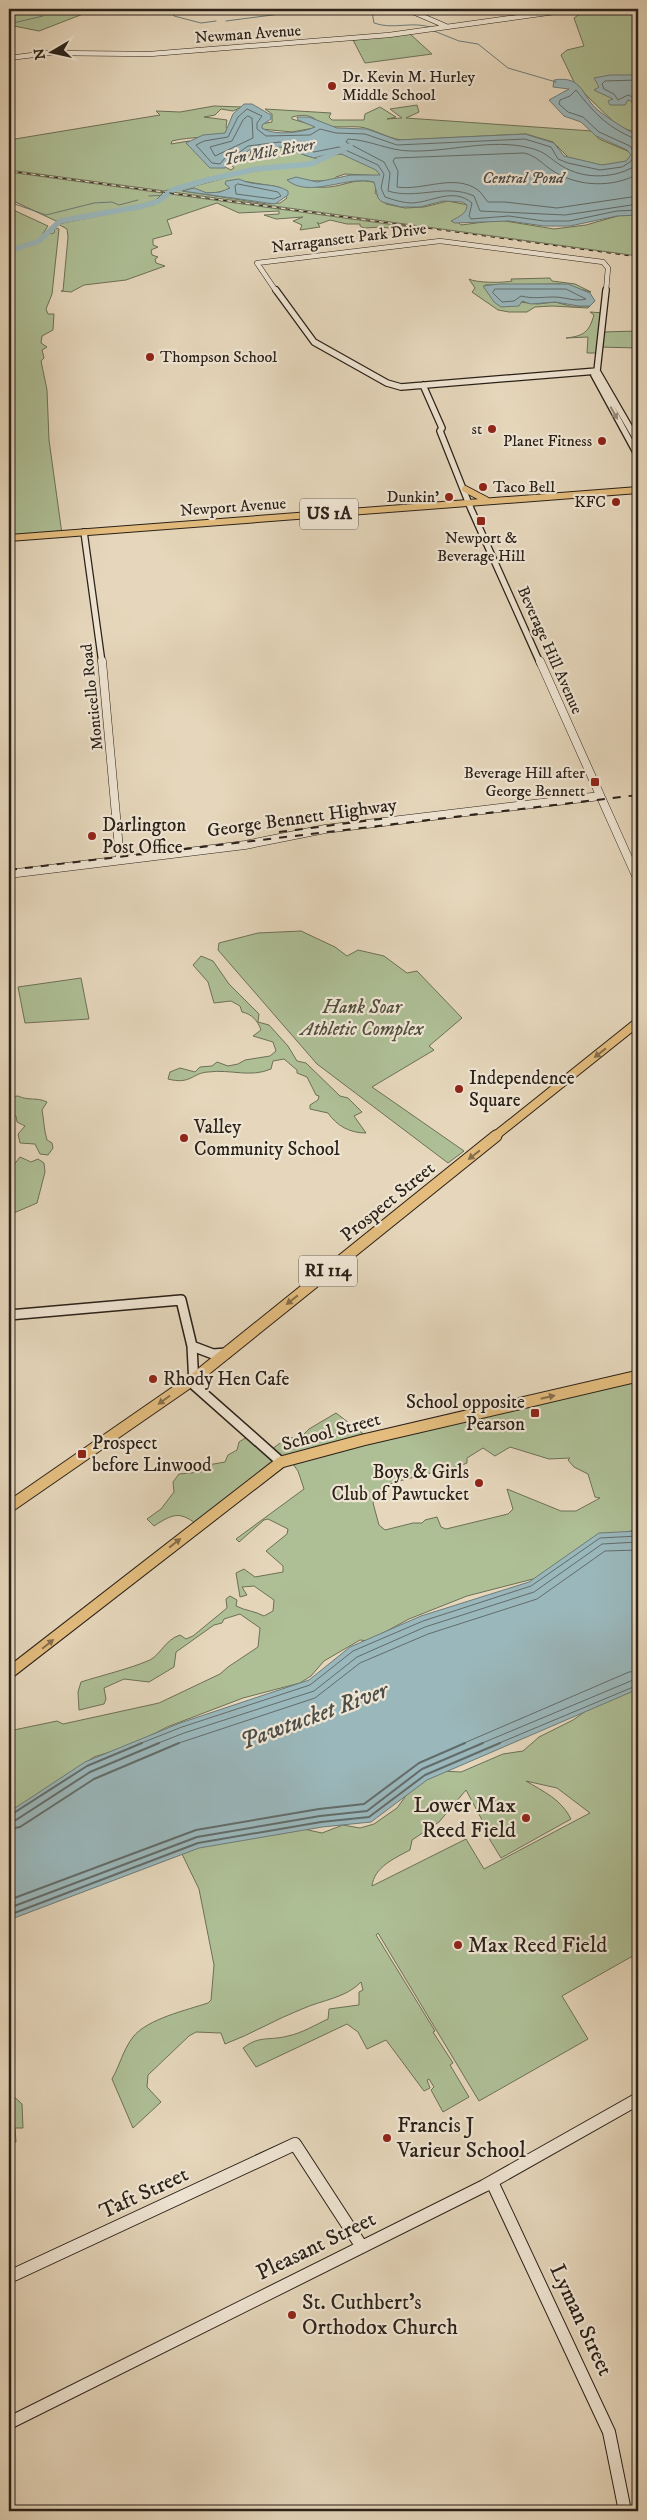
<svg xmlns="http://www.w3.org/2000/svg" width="647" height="2520" viewBox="0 0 647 2520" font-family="'IM FELL DW Pica',serif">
<rect width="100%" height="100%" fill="#e6d7bc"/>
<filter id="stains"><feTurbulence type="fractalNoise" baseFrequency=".004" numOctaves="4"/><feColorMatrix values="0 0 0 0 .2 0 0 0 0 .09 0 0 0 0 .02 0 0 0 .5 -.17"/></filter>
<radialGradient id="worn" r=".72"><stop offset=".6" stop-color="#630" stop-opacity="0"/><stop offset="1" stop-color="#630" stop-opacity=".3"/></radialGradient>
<path fill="#aebf96" stroke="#6c7058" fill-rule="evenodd" d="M9,9H96L39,31L9,25Z
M638,11V133L619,127L590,99L574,82L561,55L567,50L584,46L574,18L583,12Z
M409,33L432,54L365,63L353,40Z
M417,105L419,112L406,118L592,131L599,139L635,154L629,161L605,166L587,163L569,158L553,142L526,134L401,140C387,138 374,129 360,127C349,126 339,128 328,126C314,123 315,111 292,117V119L319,127L292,132L261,129V124L272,122V114L265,109L331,113L329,117L332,120H364L365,114L380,107L396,117L387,119L402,118L390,109Z
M214,106L242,107L233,111L221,109L215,115L204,117L227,120L226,127L230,132C212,139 191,136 172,141L171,144L189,141L224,153L223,166L231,170L234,168L228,161L250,155L251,150L301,144L304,155L318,159L311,163L258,167L196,181L165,191L9,170V140L160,115L156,111L180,112Z
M358,146L383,176L345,174L336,177L334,180C322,182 306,179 296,184C307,186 318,188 329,187C348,185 356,177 377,183L375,193L386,204L405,208L424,207L448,201L473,206L459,223L461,225L499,220L554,229L586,225L621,215H638V256L172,192L240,174L277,167L309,166L335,155L348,153ZM242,181L279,187L287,198L280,203L267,204L183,191L194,188L201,193H215L227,190L230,188V185Z
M9,172L163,193L156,200L146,204L56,221L9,199Z
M170,194L417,228L415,231L381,227L364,228L360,226V224H347L330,220L319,224L317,222L320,227L300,230L302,225L293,221L303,217L276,219L264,215L279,214V211L239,213L217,203L167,220L172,234L153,239V245L158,247L151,250L152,255L158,257L155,259L156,263L165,266L126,280L84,285L71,292L61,291H63L68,237L67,229L58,224L153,205Z
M9,208L48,226L42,235L54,233L55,228L59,229L52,294L46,309L48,314H54L53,330L42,336L41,343L47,347L42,350L44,358L41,361L47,390L49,440L62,534L9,537V239L15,238L11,225L15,222L9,218Z
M550,278L552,281L575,284L591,292L560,284L485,285L519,302L538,304L555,302L570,306H590L588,308L552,306L535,307L527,312H509L498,310L472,292L475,288L469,279C476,283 504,283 512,281L511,279Z
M590,312L604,313L602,332L638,331V348L599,347L597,353H587L588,337L566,338C584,336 589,332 594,315Z
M301,931L335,947L347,956L358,950L384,956L407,973L417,971L462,1018L429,1046L434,1050L372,1087L464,1151L448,1163L317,1064L218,950L219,943L258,933Z
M201,956L213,961L229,984L259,1014L258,1022L269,1025L288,1046L297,1061L306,1063L340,1096L348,1098L362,1112L354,1116L366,1133C350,1133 337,1126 328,1113L310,1109V1105L318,1100L319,1096L316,1095L307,1077L297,1073V1070L284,1059L273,1061L271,1069C250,1078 231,1069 208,1072C192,1073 191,1085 168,1079L170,1072L180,1068L195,1072L200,1067L212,1066L217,1062L228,1066L238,1064L245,1060L270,1056L276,1051L273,1042L253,1036L261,1030C258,1021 252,1014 242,1012L240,1006L231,1001L214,1003L208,982L193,965Z
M81,978L89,1019L25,1023L18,987Z
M18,1096C28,1101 37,1097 47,1102L42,1110C44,1120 44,1131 47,1140L52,1143L53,1148L48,1155L40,1154L35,1144L20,1143L18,1134L25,1126L17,1122L16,1116L9,1115V1097Z
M20,1157L31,1162L38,1159L44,1163L45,1172L37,1203L9,1215V1167L13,1166Z
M638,1376V1529L613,1536L537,1578L467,1596L409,1619L368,1641L360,1640L324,1661L311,1676L300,1683L243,1698L167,1727L135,1744L94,1757L9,1813V1731L57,1721L63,1724L159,1703L220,1674L228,1667L258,1647L260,1628L240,1614L224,1619L222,1623L214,1625L176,1652L174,1667L149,1682L124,1679L104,1688L106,1699L104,1704L79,1710L78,1692L81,1682C103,1675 129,1669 150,1660C161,1654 165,1640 180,1635L186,1639L193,1636L227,1608L226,1599L230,1596L237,1600L236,1606C246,1611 255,1611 264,1616L273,1611L274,1600L254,1586L242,1587L247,1595L240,1597L236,1573L244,1569L255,1577L283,1572V1566L266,1551L287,1534L288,1529L268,1519L264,1520L239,1542L236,1539L304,1489L298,1471L290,1460L199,1526C180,1511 174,1513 154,1526L147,1519L161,1509L174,1492L173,1482L179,1474L201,1472L208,1465L225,1462L228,1455L237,1450L239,1442L252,1434L272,1449L287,1438L301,1437L309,1429L336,1413L366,1436ZM510,1447L549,1459L570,1458L568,1460L574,1467L588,1474L595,1497L600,1498L576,1511H561L507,1489L513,1509L508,1514L446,1529L441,1527L437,1517L425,1520L422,1523H413L385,1530L379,1525L373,1503L384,1487L395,1482L462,1465L467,1463V1458L483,1448L495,1456Z
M638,1687V1953L562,1996L588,2039L479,2101L378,1933L376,1935L435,2031L433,2032L453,2063L450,2065L469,2097L443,2112L431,2090L434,2087L429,2079L427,2080L430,2088L424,2091L386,2040L367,2049L358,2032L347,2024L256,2067L243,2048C260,2035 269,2041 288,2036C302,2033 315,2025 328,2019L329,2009L359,2005V1992L363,1990L361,1982C346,1998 322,2000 302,2009C276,2019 252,2034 225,2044L221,2033L196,2032L189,2036L148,2075L147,2087L161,2102L133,2128L112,2079C120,2065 123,2050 133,2037C147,2019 187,2010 208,2003L211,2000L214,1965L199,1889L182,1854L194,1848L299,1828L322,1833L343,1825L360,1828L374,1824L397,1808L413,1786L442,1771L461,1772L503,1754L523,1751L539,1737L573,1720L593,1706ZM526,1781L557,1788L590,1813L484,1869L466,1839L372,1886C374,1867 395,1858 410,1850L412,1840L439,1822L466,1790L482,1820L479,1822L501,1858L571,1819C561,1799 544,1792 526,1781Z
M9,2092L22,2104L23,2128H15L16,2142H10L9,2152Z"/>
<path fill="#9ab7bb" stroke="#6d7b7a" d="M610,75H638V104L628,100L625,105H610L608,101L613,99L594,90L599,87L594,78Z
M554,80C584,75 581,97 599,111C612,121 624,128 638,136V215L617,216L570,226H544L509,221L455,223L451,221C458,217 467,214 467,205L462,202L443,201L420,207H401L382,202L378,198L374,182C347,175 309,199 287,180L296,177L317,182L351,175H380L376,170L337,152L314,158L280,147L249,150L239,159L227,162L225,168H210L186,143L203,135L225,133L233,114L244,104H252L271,115V119L262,125V128C274,136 302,133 315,127L298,120L297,117H309L337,128L367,129L397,140L525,134L554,143L564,156L602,165L626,161L631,155L627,150L596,136L581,122L564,116L549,100L569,89L553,87Z
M239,179C254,187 274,182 288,191V195L275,204L182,191L194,188L207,193L220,192L230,188L225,184L226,181Z
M499,284H568L590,293L595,301L590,306H579L555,302L531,304L522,301L519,306L501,307L494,302L483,286Z
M638,1531V1689L427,1780L371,1822L322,1827L199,1848L9,1920V1812L85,1762L180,1723L309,1680L350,1647L421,1616L529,1582L599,1533Z"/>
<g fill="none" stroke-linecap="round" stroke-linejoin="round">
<path stroke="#626c6a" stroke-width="1" d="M638,80L605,81L602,84L604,89L614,94L618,100L628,95L638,99
M248,116L252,118L253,138L215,156L210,147L232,141L243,120Z
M638,140C608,128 596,115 576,90L570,96L560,100L559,104L568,112L583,117L599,132L630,146L636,155L630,162L622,167L600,170L568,163L558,159L551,147L525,139L397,145L365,134L336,133L320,129L310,135L266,136L257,129V123L262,116L247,109L238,117L228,137L204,141L196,145L212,163L220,164L225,158L237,154L248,146L280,142L314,152L339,147L378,165L384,174L381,188L385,197C394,200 403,203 412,203C433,202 453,187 472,203L469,216L471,219L509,216L544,221H569L617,211L638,210
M638,164C617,179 584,180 562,166C548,158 547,152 530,148C491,138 451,152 411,151C389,151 370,140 348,139L346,142L384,162L390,173L388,191C417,200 446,183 474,196L480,211L565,215L638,204
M638,174C613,188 578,187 553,171C542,164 537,156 524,153L395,158L393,161L398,171L397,187C424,191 454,173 478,190C482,193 484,198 488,202H505L557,208L638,196
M238,184L278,192L281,196L274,199L236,194L235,186Z
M495,289H566L586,299C575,302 565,297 554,297C542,297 533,299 521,296L514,301L502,302L493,293Z
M139,1744L182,1727L310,1685L353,1651L423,1621L531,1586L600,1538L638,1536
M156,1744L184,1733L314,1691L357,1657L425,1627L534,1592L602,1544L638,1542
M176,1744L315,1698L360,1663L428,1634L537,1599L605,1551L638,1550
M462,1744L629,1672L638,1671
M480,1744L638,1678
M497,1744L638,1685"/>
<path stroke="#626c6a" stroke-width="2" d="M9,1816L87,1766L142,1743
M9,1822L16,1820L90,1772L159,1743
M9,1829L20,1827L94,1779L179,1743
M9,1900L196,1830L319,1809L364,1804L419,1763L465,1743
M9,1908L197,1837L320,1816L367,1811L422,1769L483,1743
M9,1915L198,1843L321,1822L369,1817L425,1775L500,1743"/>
<path stroke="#6d7b7a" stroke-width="1" d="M88,9L155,11L165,14L172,12L174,16L201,23L216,21
M357,9L372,12L374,23C393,30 411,21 430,27
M226,21L319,9
M9,24L43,16
M434,31L459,41L478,44L508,68L556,82
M149,196L166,195
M9,202L46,215L94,203L112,202L119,205L138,200"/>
<path stroke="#9ab7bb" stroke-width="5.5" d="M9,251L39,241L60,221L143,206L159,201L172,190L207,180L256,169L311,164L350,146"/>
<defs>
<path id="secondary-far4" d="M406,9L448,27
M9,58L49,53L150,54L389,35L554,12L638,11
M276,291L257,263L440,241L603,262L608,268L606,291"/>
<path id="secondary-far3" d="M276,290L314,342L387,383L401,387L597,371
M597,371L594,375L638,456
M597,371L606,290
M597,371L638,442
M423,385L442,428L440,431L471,509L540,663
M84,532L102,663"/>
<path id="secondary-far2" d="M102,661L120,860
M540,661L638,880
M9,874L245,845L325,829L600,796"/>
<path id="secondary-far1" d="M9,1315L181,1300L192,1346L194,1385L281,1462
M192,1346L213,1354L227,1353"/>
<path id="secondary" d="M492,2182L609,2432L625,2511
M9,2277L295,2144L362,2247
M9,2423L484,2186L638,2099"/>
<path id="primary-far2" d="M465,489L486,500
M9,538L638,490"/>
<path id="primary-far1" d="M494,1137L638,1022"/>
<path id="primary" d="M9,1507L194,1379L496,1136
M9,1673L281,1462L363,1440L638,1376"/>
</defs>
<use href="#secondary-far4" stroke="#2a2119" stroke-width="5.5"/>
<use href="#secondary-far3" stroke="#2a2119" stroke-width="8"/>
<use href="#secondary-far2" stroke="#2a2119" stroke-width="9"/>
<use href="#secondary-far1" stroke="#2a2119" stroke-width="12"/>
<use href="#secondary" stroke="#2a2119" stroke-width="14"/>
<use href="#primary-far2" stroke="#2a2119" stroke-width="8"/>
<use href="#primary-far1" stroke="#2a2119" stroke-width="10"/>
<use href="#primary" stroke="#2a2119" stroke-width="13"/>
<use href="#secondary-far4" stroke="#efe5d3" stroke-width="4.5"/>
<use href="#secondary-far3" stroke="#efe5d3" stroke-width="5.5"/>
<use href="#secondary-far2" stroke="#efe5d3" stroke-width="8"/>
<use href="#secondary-far1" stroke="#efe5d3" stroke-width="9"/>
<use href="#secondary" stroke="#efe5d3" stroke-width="12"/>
<use href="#primary-far2" stroke="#e3bc7e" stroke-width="6"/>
<use href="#primary-far1" stroke="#e3bc7e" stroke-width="8"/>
<use href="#primary" stroke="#e3bc7e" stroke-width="11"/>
<path stroke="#2a2119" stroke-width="1" stroke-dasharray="4.5 4.5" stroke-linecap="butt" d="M9,171L638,257"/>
<path stroke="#2a2119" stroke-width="2" stroke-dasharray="8 8" stroke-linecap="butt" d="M279,832L388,818
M9,870L638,795"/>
</g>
<defs><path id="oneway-solid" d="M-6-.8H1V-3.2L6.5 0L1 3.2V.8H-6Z" transform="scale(1.25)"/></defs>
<use fill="#968d7f" href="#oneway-solid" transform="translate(614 413) rotate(61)"/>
<g fill="#866e4c">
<use href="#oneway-solid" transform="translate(600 1053) rotate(142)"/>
<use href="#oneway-solid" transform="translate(474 1155) rotate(142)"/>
<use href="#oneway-solid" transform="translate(292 1300) rotate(142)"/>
<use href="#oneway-solid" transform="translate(548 1397) rotate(-13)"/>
<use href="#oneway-solid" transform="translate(164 1400) rotate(144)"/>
<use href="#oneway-solid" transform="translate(175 1543) rotate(-38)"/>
<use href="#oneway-solid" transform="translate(48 1644) rotate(-39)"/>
</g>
<g fill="#8f2418" stroke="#efe5d3" stroke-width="2">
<circle cx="332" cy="86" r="5"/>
<circle cx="150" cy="357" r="5"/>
<circle cx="492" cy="429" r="5"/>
<circle cx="602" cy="441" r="5"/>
<circle cx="483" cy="487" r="5"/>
<circle cx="449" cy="497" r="5"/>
<circle cx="616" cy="502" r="5"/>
<rect x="476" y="516" width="10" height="10" rx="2.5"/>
<rect x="590" y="777" width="10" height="10" rx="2.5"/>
<circle cx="92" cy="836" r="5"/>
<circle cx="459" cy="1089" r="5"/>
<circle cx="184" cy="1138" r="5"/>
<circle cx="153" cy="1379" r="5"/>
<rect x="530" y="1408" width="10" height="10" rx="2.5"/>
<rect x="77" y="1449" width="10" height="10" rx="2.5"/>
<circle cx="479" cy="1483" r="5"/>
<circle cx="526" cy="1818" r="5"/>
<circle cx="458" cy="1945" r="5"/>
<circle cx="387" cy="2138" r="5"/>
<circle cx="292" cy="2315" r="5"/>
</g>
<g text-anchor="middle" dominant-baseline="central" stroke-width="4.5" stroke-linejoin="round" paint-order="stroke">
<g font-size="16" fill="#2a2119" stroke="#efe5d3">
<text transform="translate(248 34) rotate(-4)">Newman Avenue</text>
<text transform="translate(349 238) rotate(-7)">Narragansett Park Drive</text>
<text transform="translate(233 507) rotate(-4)">Newport Avenue</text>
<text transform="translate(550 650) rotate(66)">Beverage Hill Avenue</text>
<text transform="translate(92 697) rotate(-96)">Monticello Road</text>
</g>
<g font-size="16" fill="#2a2119" stroke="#efe5d3" text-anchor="end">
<text x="342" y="77" text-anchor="start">Dr. Kevin M. Hurley<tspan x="342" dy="18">Middle School</tspan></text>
<text x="160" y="357" text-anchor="start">Thompson School</text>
<text x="482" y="429">st</text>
<text x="592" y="441">Planet Fitness</text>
<text x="493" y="487" text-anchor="start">Taco Bell</text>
<text x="439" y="497">Dunkin'</text>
<text x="606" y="502">KFC</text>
<text x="481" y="538" text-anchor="middle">Newport &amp;<tspan x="481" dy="18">Beverage Hill</tspan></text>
<text x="585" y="773">Beverage Hill after<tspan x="585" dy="18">George Bennett</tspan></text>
</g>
<g font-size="16" font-style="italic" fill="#4c4e4a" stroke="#efe5d3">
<text transform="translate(269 152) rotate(-10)">Ten Mile River</text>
<text x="523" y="178">Central Pond</text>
</g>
<g fill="#efe5d3" stroke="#655c51" stroke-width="1">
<rect x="300" y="498.5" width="58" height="31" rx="4"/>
<rect x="299" y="1255.5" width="58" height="31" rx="4"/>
</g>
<g font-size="18" font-weight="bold" fill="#2a2119">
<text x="329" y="514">US 1A</text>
<text x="328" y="1271">RI 114</text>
</g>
<g font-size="19" fill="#2a2119" stroke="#efe5d3">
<text transform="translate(302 818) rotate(-8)">George Bennett Highway</text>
<text transform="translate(388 1202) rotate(-39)">Prospect Street</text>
<text transform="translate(331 1432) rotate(-15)">School Street</text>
</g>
<g font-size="19" fill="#2a2119" stroke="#efe5d3" text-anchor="start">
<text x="102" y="825">Darlington<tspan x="102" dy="22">Post Office</tspan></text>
<text x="469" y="1078">Independence<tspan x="469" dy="22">Square</tspan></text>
<text x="194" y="1127">Valley<tspan x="194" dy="22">Community School</tspan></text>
<text x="163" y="1379">Rhody Hen Cafe</text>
<text x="525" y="1402" text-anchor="end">School opposite<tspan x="525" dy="22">Pearson</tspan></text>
<text x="92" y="1443">Prospect<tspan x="92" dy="22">before Linwood</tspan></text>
<text x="469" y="1472" text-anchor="end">Boys &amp; Girls<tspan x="469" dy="22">Club of Pawtucket</tspan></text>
</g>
<g font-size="19" font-style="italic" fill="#52503e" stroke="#efe5d3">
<text x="362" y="1007">Hank Soar<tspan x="362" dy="22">Athletic Complex</tspan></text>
</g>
<g font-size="22" fill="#2a2119" stroke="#efe5d3" text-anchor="start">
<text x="516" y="1805" text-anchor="end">Lower Max<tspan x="516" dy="25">Reed Field</tspan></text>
<text x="468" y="1945">Max Reed Field</text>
<text x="397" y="2125">Francis J<tspan x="397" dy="25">Varieur School</tspan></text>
<text x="302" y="2302">St. Cuthbert's<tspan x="302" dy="25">Orthodox Church</tspan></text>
</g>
<g font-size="22" fill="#2a2119" stroke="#efe5d3">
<text transform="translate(144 2193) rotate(-25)">Taft Street</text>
<text transform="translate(316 2246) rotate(-26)">Pleasant Street</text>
<text transform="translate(581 2320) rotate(65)">Lyman Street</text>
</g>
<g font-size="24" font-style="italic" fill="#4c4e4a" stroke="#efe5d3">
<text transform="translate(314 1716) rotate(-20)">Pawtucket River</text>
</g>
</g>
<rect width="647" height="2520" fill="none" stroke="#e6d7bc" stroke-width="30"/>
<rect x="10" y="10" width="627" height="2500" fill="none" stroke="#2a2119" stroke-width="2.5"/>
<rect x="15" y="15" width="617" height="2490" fill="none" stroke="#2a2119"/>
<g transform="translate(52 52) rotate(261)" stroke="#efe5d3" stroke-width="4" paint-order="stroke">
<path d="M0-4L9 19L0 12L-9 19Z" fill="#2a2119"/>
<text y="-8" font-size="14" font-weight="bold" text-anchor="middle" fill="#2a2119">N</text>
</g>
<rect width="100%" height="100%" filter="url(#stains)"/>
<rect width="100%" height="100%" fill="url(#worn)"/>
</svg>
